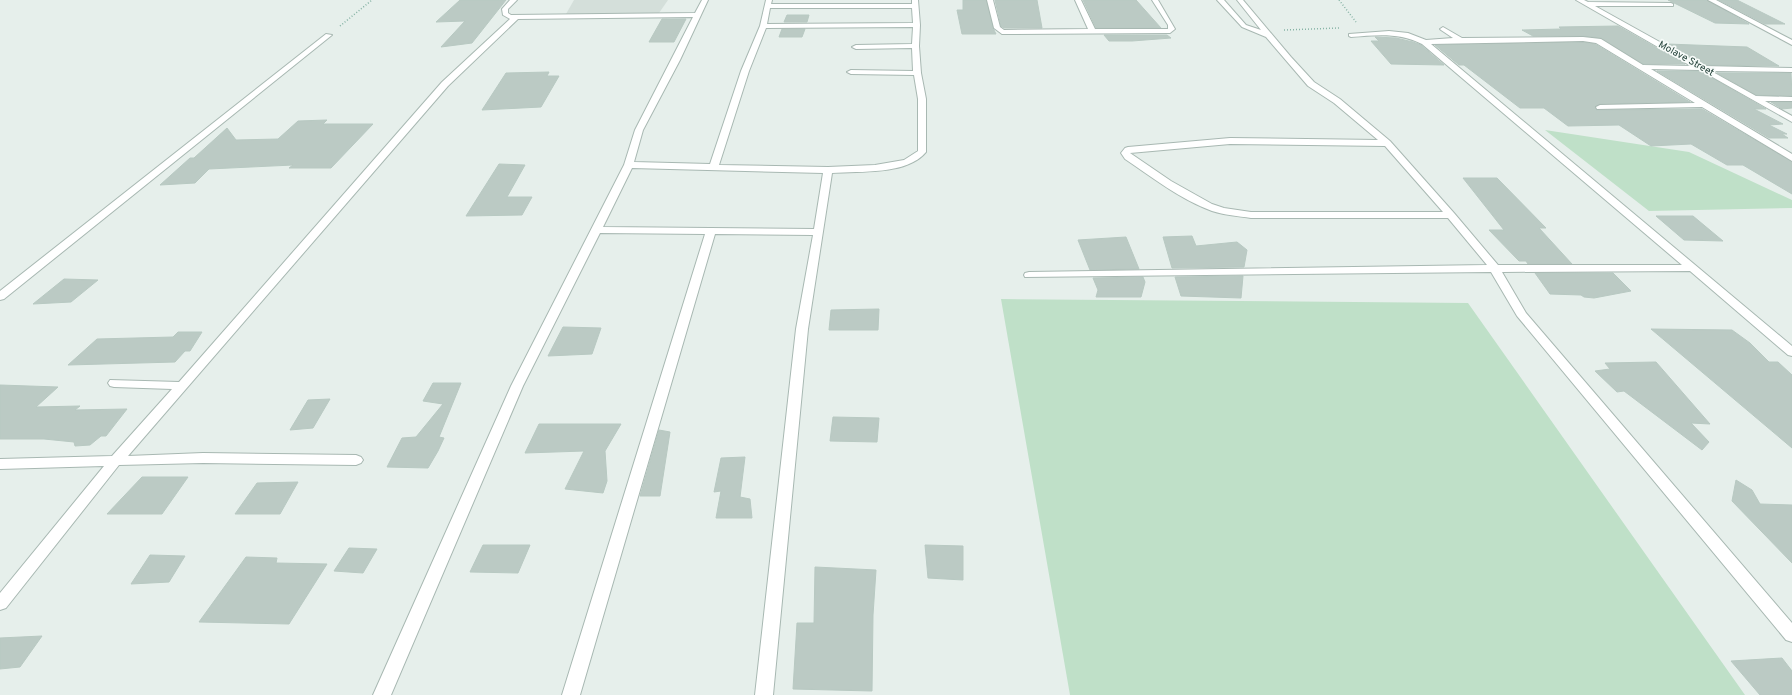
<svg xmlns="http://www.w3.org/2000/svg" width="1792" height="695" viewBox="0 0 1792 695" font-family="Overpass,sans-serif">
<rect width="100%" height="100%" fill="#e6efeb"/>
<path fill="#d4dfda" d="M574,0H668L659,13L566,14Z"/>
<path fill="#bfe0c8" d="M1545,130L1689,152L1792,200V208L1649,211Z
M1001,299L1468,303L1745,695H1070Z"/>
<path fill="#bbcac4" stroke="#b8c9c2" d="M460,0H506L472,43L441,47L465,21L436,22Z
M963,0H986L993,28L996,34H962L957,10H963Z
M995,0H1037L1042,28H1004L1001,26Z
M1083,0H1136L1161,28H1096Z
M1668,0H1707L1749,24L1715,23Z
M1719,0H1737L1785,24H1765Z
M787,15H809L807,22H784Z
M662,19H686L674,42H649Z
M1618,26L1685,64H1643L1601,38L1583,36H1533L1522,30L1561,29L1559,27Z
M782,29H805L802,37H779Z
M1104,35H1167L1171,38L1132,41H1109Z
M1375,37L1396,38L1413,42L1421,45L1444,65L1391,64L1371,41H1379Z
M1583,42L1595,44L1690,102L1600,104L1595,107L1596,110L1702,109L1792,162V194L1743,165H1727L1691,144L1651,146L1619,125L1568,126L1544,108H1520L1464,65H1459L1435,45Z
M1667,44L1747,47L1779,66L1703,65Z
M1657,71H1700L1766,109H1754L1783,124L1769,125L1787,134H1782L1788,138H1769Z
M549,72L547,76H559L541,107L482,110L506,73Z
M1717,73H1791L1792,96L1756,95Z
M1771,102H1792V108L1782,109Z
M327,120L323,124H373L331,168H289L293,165L209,169L195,183L160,185L190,158H194L227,128L236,140L278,139L298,121Z
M499,164L525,165L507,197H532L522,215L466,216Z
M1463,178H1497L1546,228H1539L1572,264H1528L1526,261H1519L1489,230H1504Z
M1656,216H1693L1723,241L1684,240Z
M1192,236L1196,246L1237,242L1247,250L1244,267L1172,268L1163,237Z
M1126,237L1139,269L1090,270L1078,240Z
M1535,273H1613L1631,291L1594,298L1584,297L1581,295L1550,294Z
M1243,276L1241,298L1181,296L1175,277Z
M1143,277L1145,282L1141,297H1096L1098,290L1093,278Z
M64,279L98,280L71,302L33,304Z
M879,309L878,330H829L831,310Z
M563,327L601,328L592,354L548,356Z
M1651,329L1732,330L1750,343L1769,362H1778L1792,375V448Z
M178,332H202L190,351H185L175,362L68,365L97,339L173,337Z
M1656,362L1710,424L1691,423L1709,442L1702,450L1624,391L1617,392L1595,371L1610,369L1605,363Z
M433,383H461L439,437L444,438L438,451L428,468L387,467L402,438L416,437L443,404L423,401Z
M0,385L58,387L36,407L80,406L75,410L127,409L106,436H101L90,445L75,446L74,442L44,439H0Z
M330,399L313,428L290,430L308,400Z
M833,417L879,418L877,442L830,441Z
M539,424H621L605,451L607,481L603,493L565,489L584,451L525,453Z
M659,430L670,432L660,496H640Z
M745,457L740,497L750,499L752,518H716L721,491L714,492L721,458Z
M142,477H188L162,514H107Z
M1736,480L1752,490L1760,504L1792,505V563L1732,501Z
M298,482L280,514H235L257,483Z
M483,545H530L518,573L470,572Z
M925,545L963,546V580L928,578Z
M349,548L377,549L363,573L334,571Z
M150,555L185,556L169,582L131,584Z
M246,557L277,558L276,563L327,564L289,624L199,622Z
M815,567L876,570L873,615L872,691L793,689L797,623H814Z
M42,636L20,667L0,669V638Z
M1782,658L1792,671V695H1760L1731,661Z"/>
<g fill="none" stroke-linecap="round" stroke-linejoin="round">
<defs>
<path id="minor" d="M510,0H517L508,9V13L511,15L695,13L702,0H708L680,60L643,130L634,162L710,164L741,71L760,26L766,0H772L771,4H912V0H918L920,25L919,46L921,73L926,99V152C907,175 860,171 832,173L808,329L773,695H755L796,329L813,235L715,234L580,695H562L705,234L600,233L523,386L391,695H373L511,386L624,165L635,130L693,17L518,19L448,86L128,456L203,453L356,455L361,457L363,460L361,463L356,465L203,463L119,465L6,608L0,610V593L104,466L0,469V459L112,456L172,389L114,387L110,386L108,383L110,380L179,382L442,82L510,19L503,15L502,9ZM770,8H912L913,23L767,24ZM913,27L912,44L856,45L852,47L856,49L912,48L913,71L851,70L847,72L851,74L914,75L918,99V151L904,160L875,165L828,167L719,165L749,71L766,28ZM632,168L823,173L814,229L603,227Z
M987,0H993L1000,27L1004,30L1088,29L1075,0H1081L1095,29H1168V25L1152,0H1158L1175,29L1170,33L1002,34L994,28Z
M1217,0H1224L1246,25L1261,30L1237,0H1243L1291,57L1314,82L1340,99L1390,141L1454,213L1498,265H1682L1422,44C1399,32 1376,35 1351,37L1349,36V34L1389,31L1408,33L1426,40L1453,38L1441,30L1440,29L1443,27L1462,38L1583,37L1601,39L1643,65L1691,66L1576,0H1584L1588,2L1671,3L1673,4V6H1595L1703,66L1792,68V72L1711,71L1756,96L1792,97V101H1765L1792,116V122L1700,70L1651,69L1792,154V161L1702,107L1597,109L1596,107L1600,105L1695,103L1596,43L1583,41L1431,44L1792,346V356L1788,355L1690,271L1502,272L1526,313L1792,623V642L1786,640L1517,316L1491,272L1025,277L1024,275L1025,273L1029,272L1487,265L1448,218H1251C1238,216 1224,215 1212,211C1181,200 1152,177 1125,159L1121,153L1125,148L1128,147L1230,138L1378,140L1334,103L1308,86L1266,37L1242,27ZM1230,144L1385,146L1443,212H1251L1224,208L1212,204L1171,181L1130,153Z
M1708,0H1716L1792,40V45Z
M326,34L332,35L4,299L0,300V291Z"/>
</defs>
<use href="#minor" stroke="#a8b8b2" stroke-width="2"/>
<path stroke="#86b3a5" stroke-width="1.5" stroke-dasharray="1 2" stroke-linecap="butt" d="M1339,0L1356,22
M340,26L372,0
M1284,30L1339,28"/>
<use href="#minor" fill="#fff" fill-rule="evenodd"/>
</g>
<g text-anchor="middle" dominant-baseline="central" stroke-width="3.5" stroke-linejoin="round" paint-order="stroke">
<g font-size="10" fill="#24423a" stroke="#f7fbf9">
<text transform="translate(1686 59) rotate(29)">Molave Street</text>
</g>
</g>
</svg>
